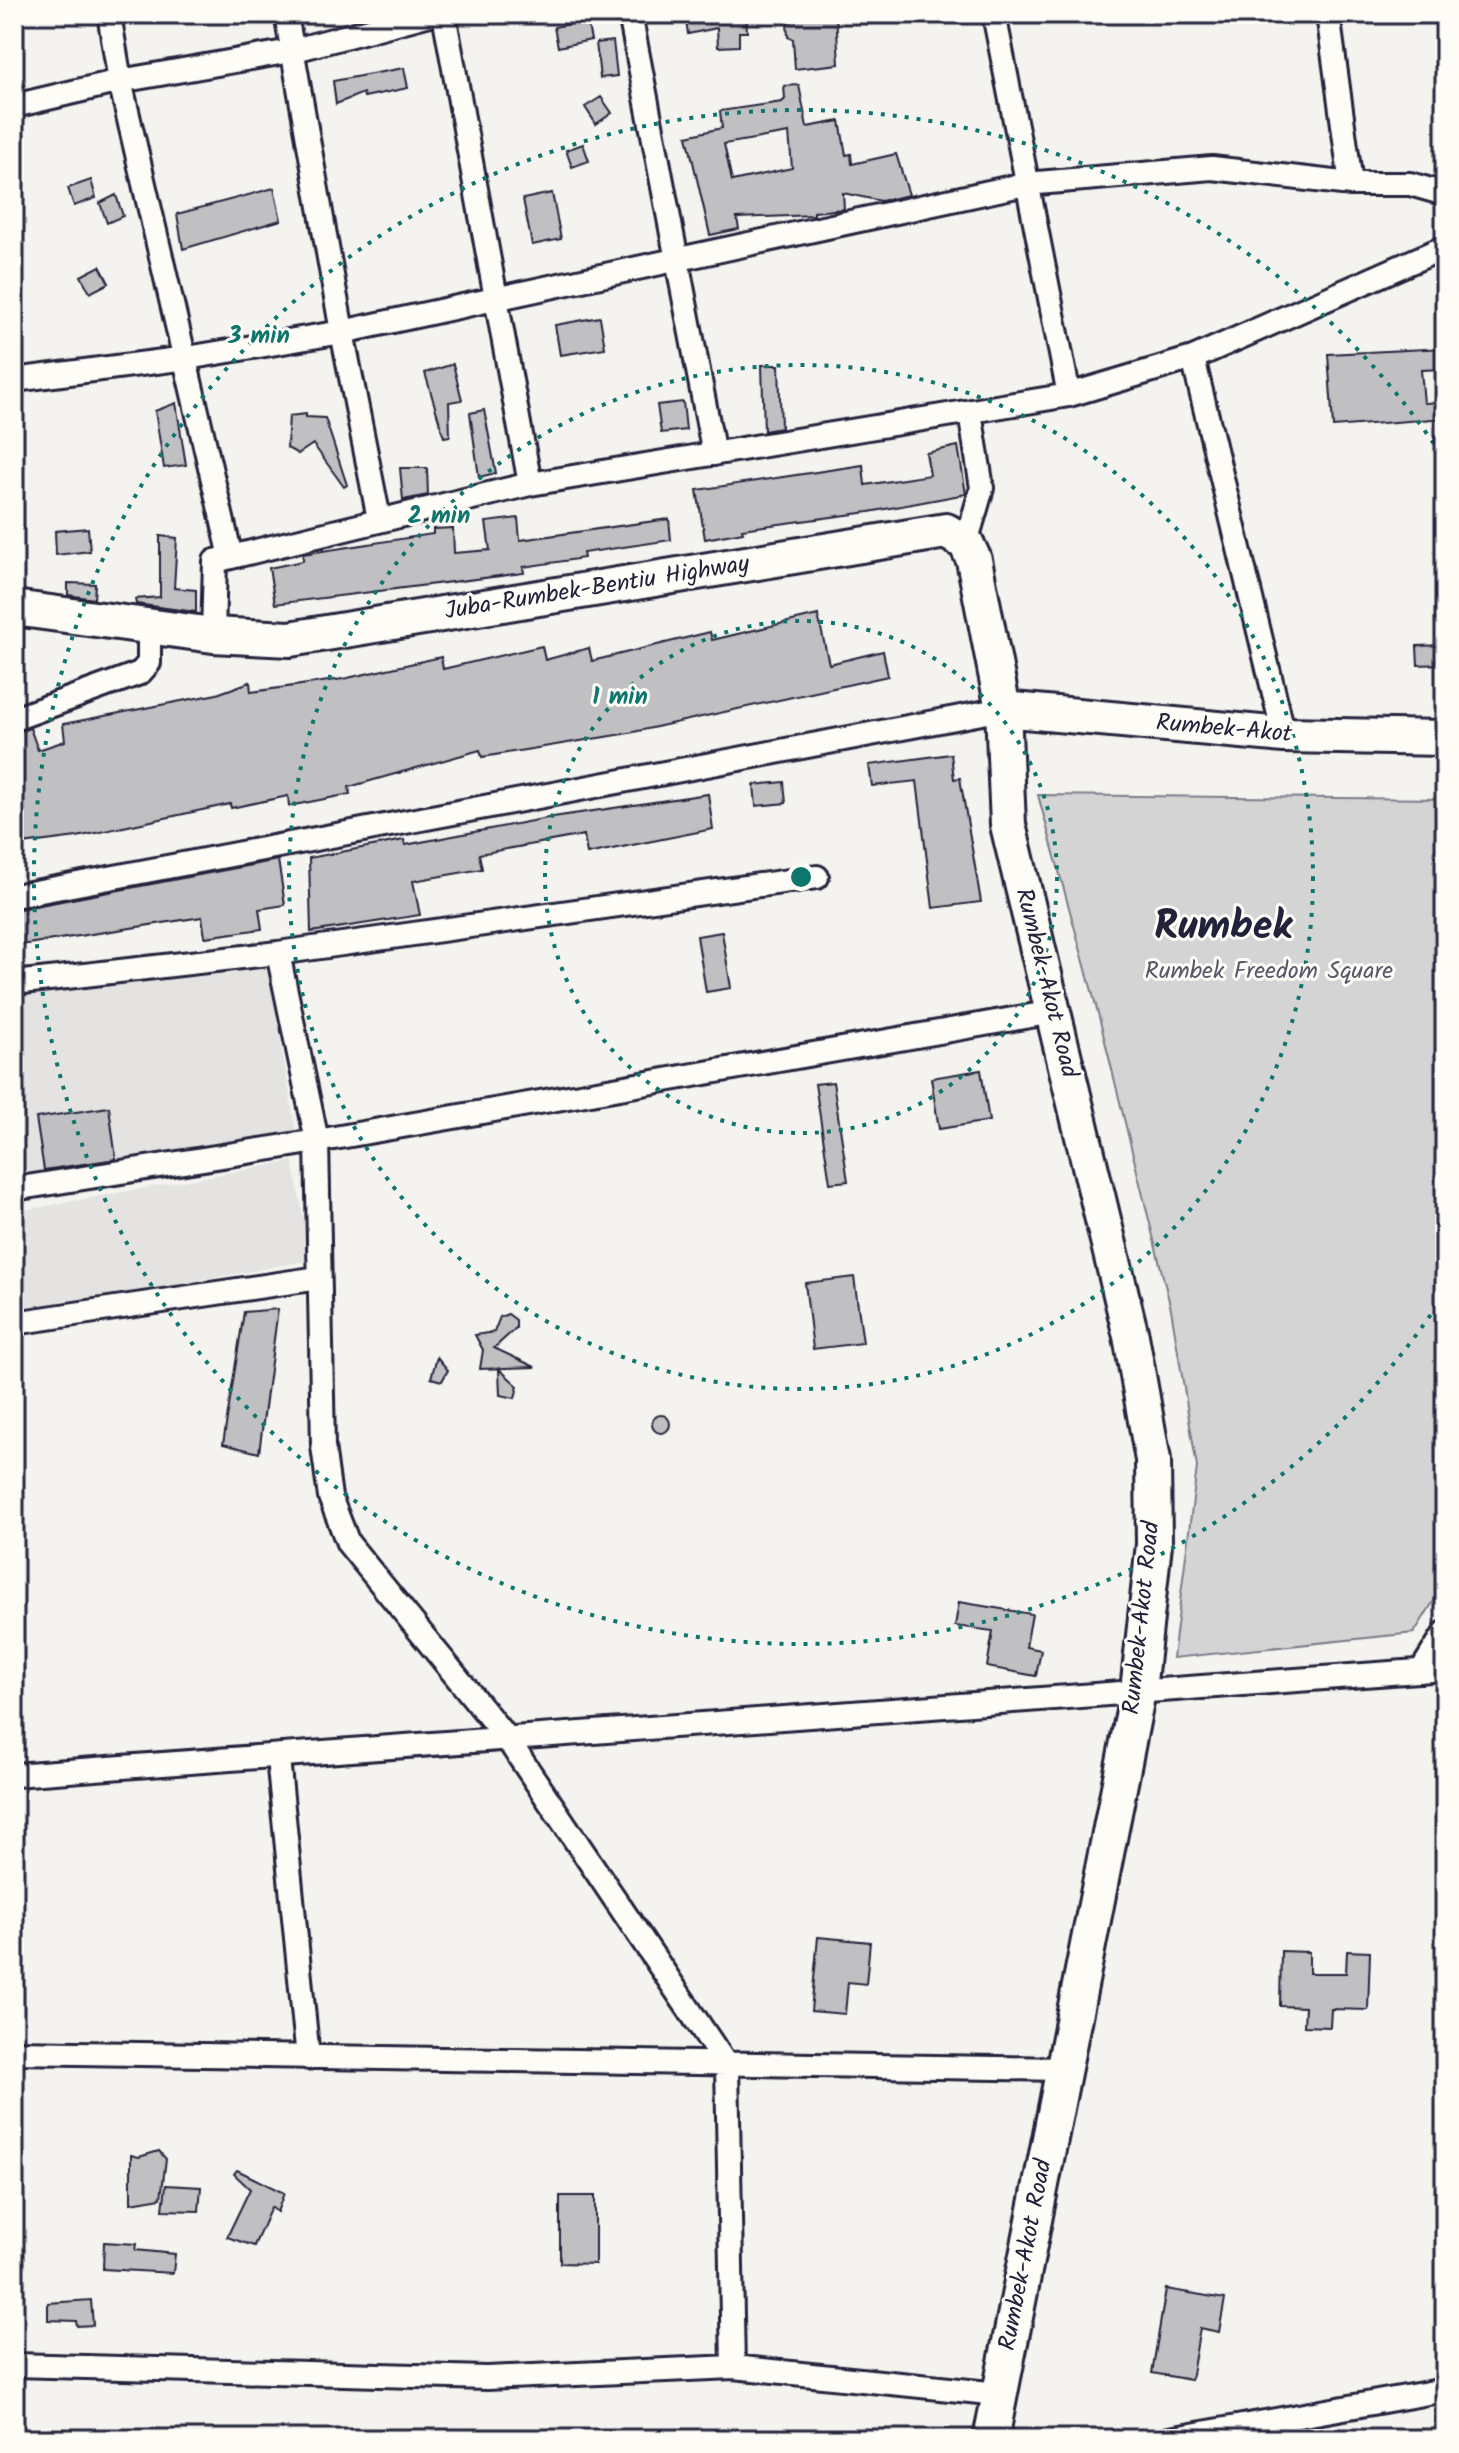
<svg xmlns="http://www.w3.org/2000/svg" width="1459" height="2453" viewBox="0 0 1459 2453" font-family="Kalam,sans-serif">
<rect width="100%" height="100%" fill="#f4f3ef"/>
<filter id="ink" filterUnits="userSpaceOnUse"><feTurbulence type="fractalNoise" baseFrequency=".0125" numOctaves="2"/><feDisplacementMap in="SourceGraphic" scale="16" xChannelSelector="R" yChannelSelector="G"/><feConvolveMatrix kernelMatrix="1 2 1 2 8 2 1 2 1" color-interpolation-filters="sRGB"/></filter>
<g filter="url(#ink)">
<path fill="#e4e3e2" d="M268,969L297,1136L14,1186V994Z
M293,1161L311,1260L14,1315V1212Z"/>
<path fill="#d5d4d5" stroke="#7c7b88" stroke-width="2" d="M1038,795L1445,799V1583L1414,1633L1173,1658L1197,1467L1171,1309L1098,1013Z"/>
<path fill="#c0bfc2" stroke="#22223b" stroke-width="2" fill-rule="evenodd" d="M685,14H746L747,32H739V46L718,47L717,28L688,34Z
M836,14L839,64L795,69L793,39L788,37L787,22L792,21V16Z
M587,21L591,40L558,47L554,27Z
M613,41L617,76L600,78L596,43Z
M404,68L408,88L364,97L363,93L336,104L333,81Z
M799,85L807,127L840,121L846,155L851,154L852,164L896,154L909,195L881,201L843,193L844,209L814,212V215L737,218L739,229L710,235L687,136L722,128L720,111L782,102L785,99L784,86ZM789,133L792,168L732,181L724,144Z
M601,97L612,113L596,124L585,107Z
M583,144L589,161L572,167L566,150Z
M91,180L96,198L74,206L68,188Z
M274,188L281,220L183,249L177,214Z
M552,193L561,239L532,245L523,199Z
M116,195L123,216L107,223L100,203Z
M100,266L109,283L90,293L81,276Z
M600,317L605,348L560,355L555,325Z
M1445,348V369L1421,370L1424,403L1445,402V418L1333,427L1328,354Z
M453,364L462,400L449,402L450,436L444,437L425,373Z
M762,365H779L781,428L764,431Z
M683,402L686,430L661,433L657,405Z
M176,403L186,465L164,468L155,411Z
M484,410L496,473L479,477L470,413Z
M306,414V417L325,418L347,485L344,487L313,444L298,454L287,448L289,416Z
M958,446L966,494L869,512L742,529L743,532L705,539L697,490L863,465L865,485L930,475L926,453Z
M400,468H427L428,495L403,500Z
M518,518L520,540L669,519L671,540L583,553L584,558L523,567L524,573L275,604L269,568L303,561V554L433,534V529L453,528L454,553L490,550L486,522Z
M88,528L90,551L56,555L55,531Z
M160,536L177,538L174,588L196,590V612L136,604L135,599L160,597Z
M68,583L95,584L94,599L68,595Z
M818,615L829,664L883,651L888,676L629,733L482,757L480,750L349,787L350,794L289,806L288,796L231,808L230,804L77,837L14,845V733L30,728L38,750L65,741L63,724L217,694L250,682L251,692L343,679L441,657L443,669L542,646L545,660L589,648L592,661L710,632L712,640Z
M1445,645V664L1418,665L1417,646Z
M951,754L954,779L960,778L981,902L933,908L917,781L872,786L869,765Z
M784,782L786,803L756,806L754,785Z
M708,794L713,829L587,854L584,835L479,854L482,869L413,881L420,915L311,932L309,858L404,840L405,845L553,817Z
M278,860L285,905L259,909L262,929L205,937L202,917L14,946V910Z
M722,932L731,988L706,992L697,936Z
M981,1070L989,1121L939,1129L931,1078Z
M833,1082L848,1181L830,1183L815,1084Z
M109,1107L116,1159L44,1170L36,1118Z
M854,1277L863,1343L813,1349L805,1283Z
M278,1309L259,1453L223,1444L244,1312Z
M508,1314L516,1320V1328L494,1348L535,1367L480,1369L483,1350L475,1335L494,1332L500,1317Z
M437,1357L448,1370L442,1381L431,1378Z
M499,1369L518,1386L515,1398L500,1395Z
M652 1424a9 9 0 1 1 18 0a9 9 0 1 1-18 0Z
M959,1602L1032,1614L1026,1647L1041,1650L1036,1676L987,1667L993,1631L955,1626Z
M818,1937L870,1942L866,1984L848,1982L845,2014L811,2011Z
M1281,1951L1309,1952V1973H1346L1347,1951L1370,1952L1368,2010L1331,2009L1330,2027L1304,2026L1305,2007L1280,2006Z
M159,2151L166,2159L161,2198L131,2203V2155L139,2157Z
M237,2170L284,2193L277,2212L271,2207L254,2246L227,2237L250,2189L234,2174Z
M166,2185L201,2187L199,2211L163,2210Z
M560,2196H595V2264L560,2263Z
M104,2242L136,2244L135,2250L175,2254L173,2273L103,2269Z
M1166,2289L1225,2299L1219,2332L1200,2328L1191,2380L1152,2373Z
M91,2300L93,2325L77,2326L76,2321L48,2320V2303Z"/>
<g fill="none" stroke-linecap="round" stroke-linejoin="round">
<defs>
<path id="street" d="M109,14L120,81L231,557
M286,14L342,332L379,519
M444,14L530,484
M630,14L714,454
M994,14L1069,395
M1328,14L1351,184
M14,106L120,81L291,51L430,14
M1193,358L1284,735
M14,380L187,358L342,332L1026,184L1212,168L1351,184H1410L1445,194
M966,543L982,488L970,412
M213,635L215,561L530,484L1069,395L1193,358L1445,247
M14,719L140,673L149,663V626
M14,896L1003,709
M278,953L317,1141L323,1446L330,1497L348,1543L508,1740L727,2066L733,2367
M14,983L278,953L817,877
M14,1189L317,1141L1053,1012
M14,1323L319,1278
M1421,1671L1445,1633
M278,1758L308,2058
M14,1775L1445,1669
M14,2052L1062,2069
M14,2365L487,2378L733,2367L999,2394
M1169,2439L1445,2390"/>
<path id="primary" d="M14,608L213,635L290,639L946,531L966,543L974,560L1003,709L1008,825L1131,1336L1153,1460L1154,1544L1138,1691L991,2439
M1003,709L1284,735L1445,738"/>
</defs>
<use href="#street" stroke="#22223b" stroke-width="28"/>
<use href="#primary" stroke="#22223b" stroke-width="40"/>
<use href="#street" stroke="#fdfcf7" stroke-width="22"/>
<use href="#primary" stroke="#fdfcf7" stroke-width="34"/>
</g>
</g>
<g fill="none" stroke="#0f766e" stroke-width="4" stroke-dasharray="4 8">
<circle cx="801" cy="877" r="256"/>
<circle cx="801" cy="877" r="512"/>
<path d="M1444 1295A767 767 0 1 1 1444 459"/>
</g>
<g text-anchor="middle" dominant-baseline="central" stroke-width="6" stroke-linejoin="round" paint-order="stroke">
<g font-size="24" fill="#22223b" stroke="#fdfcf7">
<text transform="translate(597 588) rotate(-9)">Juba-Rumbek-Bentiu Highway</text>
<text transform="translate(1224 729) rotate(5)">Rumbek-Akot</text>
<text transform="translate(1046 983) rotate(76)">Rumbek-Akot Road</text>
<text transform="translate(1142 1618) rotate(-84)">Rumbek-Akot Road</text>
<text transform="translate(1026 2255) rotate(-79)">Rumbek-Akot Road</text>
</g>
<g font-size="24" fill="#585769" stroke="#fdfcf7">
<text x="1269" y="971">Rumbek Freedom Square</text>
</g>
<g font-size="40" font-weight="bold" fill="#22223b" stroke="#fdfcf7">
<text x="1223" y="927">Rumbek</text>
</g>
</g>
<circle cx="801" cy="877" r="12" fill="#0f766e" stroke="#fdfcf7" stroke-width="4"/>
<g font-size="24" text-anchor="middle" font-weight="bold" fill="#0f766e" stroke="#fdfcf7" stroke-width="6" stroke-linejoin="round" paint-order="stroke">
<text x="259" y="343">3 min</text>
<text x="439" y="523">2 min</text>
<text x="620" y="704">1 min</text>
</g>
<rect width="1459" height="2453" fill="none" stroke="#fdfcf7" stroke-width="48"/>
<rect x="24" y="24" width="1411" height="2405" fill="none" stroke="#22223b" stroke-width="3" filter="url(#ink)"/>
</svg>
